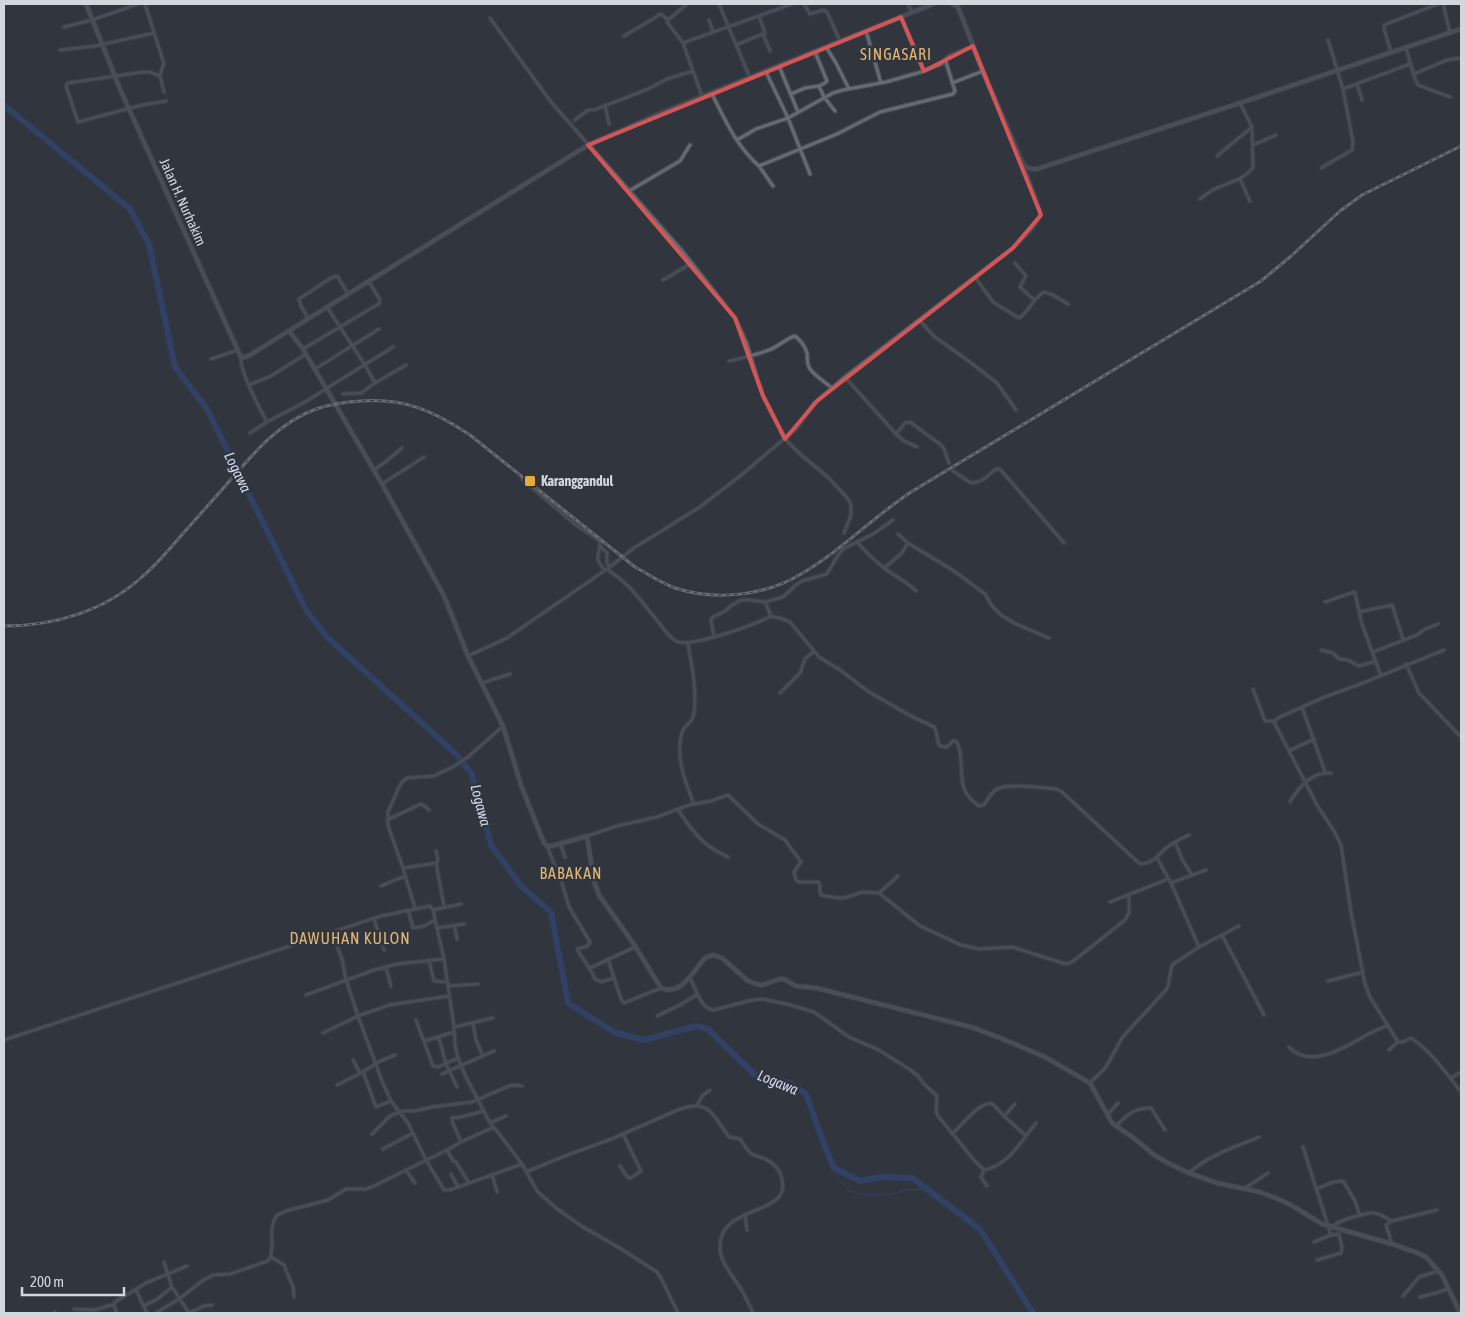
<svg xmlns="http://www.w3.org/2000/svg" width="1465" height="1317" viewBox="0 0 1465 1317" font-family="'Asap Condensed',sans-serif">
<rect width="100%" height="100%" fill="#31353e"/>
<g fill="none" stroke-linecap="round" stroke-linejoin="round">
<path stroke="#324e96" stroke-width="1" d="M779,4L785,14
M834,1168L839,1179L849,1191L860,1194L889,1195L904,1190L926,1189"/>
<path stroke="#324e96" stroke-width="6" d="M4,105L130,209L149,244L175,367L207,409L306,610L327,637L456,754L472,774L491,845L521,886L551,912L568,1003L614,1032L644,1040L696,1026L708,1029L755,1075L790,1083L806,1094L824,1144L834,1168L860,1181L882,1177L912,1178L980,1229L1033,1313"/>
<path stroke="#494d56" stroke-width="2.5" stroke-dasharray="2.5 1" stroke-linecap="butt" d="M949,463L953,471"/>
<defs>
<path id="street" d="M145,4L164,64L162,68L160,76
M687,4L668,20L667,22L683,43L702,96
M719,4L750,78
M804,4L810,14L823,10L827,12L840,41
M908,4L912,13
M1443,4L1450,33
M901,17L924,71
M490,18L551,102L683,252L735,318L747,344L757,378L763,396L785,439L800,454L829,478L848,499L851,505V515L844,533
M709,20L713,32
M64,27L92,20L138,4
M866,31L881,83
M763,34L770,51
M624,36L661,14L668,20
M683,43L792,4
M736,45L765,33L759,16
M826,47L836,63L849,89
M1406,48L1415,79L1418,85L1450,97
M60,50L95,46L154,33
M815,52L827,81L825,83L819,86
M1391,52L1384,29V25L1438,4
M779,66L798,112
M766,72L788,118L810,174
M1414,74L1447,60L1461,58
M952,83L983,71
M1357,84L1362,100
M1343,89L1410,64
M164,92L160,76L150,72H143L68,83L66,86L78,122L142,105L166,101
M712,94C725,120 737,147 759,166L837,134L880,112L953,94L955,91L945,59
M791,94L805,88L819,86L824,97L835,111
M605,105L609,124
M575,120L588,110H594L648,89L667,79L693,71
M737,140L756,129L788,118L833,93L843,90L886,82L921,72L941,64L948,56L973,46
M1253,145L1276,135
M1217,156L1252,127
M759,166L773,186
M1321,168L1352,150L1353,142L1343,89L1328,40
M1240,179L1250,201
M629,191L680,161L690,145
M1200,199C1206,195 1211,190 1217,188C1232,181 1241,181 1253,168L1252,127L1240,103
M1015,263L1026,276L1020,287L1034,300
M975,277L993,302L1019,318C1028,313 1032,299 1044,292L1053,295L1068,304
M663,280L692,263
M327,307L365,365L375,383L406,365
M308,318L301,306L299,299L331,278L336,276L338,277L348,294
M920,321L935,337L970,362L997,383L1016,410
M303,349L380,303L379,298L369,282
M241,357C239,371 260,409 267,422L305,402L393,347
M211,359L238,350
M729,361C742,358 756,355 769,350C778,347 785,339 795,336C800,340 805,346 807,353C808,358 806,363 810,369C815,376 825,382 832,388
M315,369L379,329
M845,377L896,434L904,441L917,447
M249,385L271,376L306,354
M343,394L361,393L375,383
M250,433L267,422
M896,434L905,423L910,422L941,445L944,449L949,463
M374,470L384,463L402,448
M953,471L971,483C982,483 988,475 996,469H1000L1064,543
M522,479L576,525L600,541C601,555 592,557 605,570
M382,484L424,457
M893,520L873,534L843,549L838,555L827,574L802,581L796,585L783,597L765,602L771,616L783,619L790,622L819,657L840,670L869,692L909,715L934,727C938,733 936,741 940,746L947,747L953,741H956C959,745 959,747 960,752C964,776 956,790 979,806L984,805C988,799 992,790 1000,788C1011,783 1044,788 1056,789L1062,792L1140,864C1153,863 1155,858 1164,850C1171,843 1180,839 1189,835
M898,534L908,543
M857,542C865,551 874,560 883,567C894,576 906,581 916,591
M600,546L607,553V563L609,566
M884,568L901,554L908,543L954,571L985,594L992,606L1001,615L1016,624L1049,638
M607,569C615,575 624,581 631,589C641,600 650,612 660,624C664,630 670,637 676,641C688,649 757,624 771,616
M1325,602L1354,592L1355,593L1362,624L1381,676
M1359,612L1392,605L1403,639
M714,636L711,620L713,617L725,611L732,605L741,600H750L765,602
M688,644C692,666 697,690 694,713C693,723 685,724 682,732C675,756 685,782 694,804
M1321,650L1333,653L1339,659L1348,660L1359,666L1376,661
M1444,650L1363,683L1322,698L1278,718L1274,722L1317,805L1334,831L1341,845L1351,912L1365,984L1370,997L1398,1042H1403L1411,1038C1430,1050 1447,1074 1461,1092
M1373,652L1417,635L1425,629L1438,624
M468,656L507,638L607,569L634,548L700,507L740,476L797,428L814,404L845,377L1013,248C1022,239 1038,225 1041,213L1024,166
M1406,664L1419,693L1461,737
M482,683L510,674
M1253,689L1265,721H1275
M780,693L800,673L805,659L814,651
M1302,707L1325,772
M1289,751L1314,739
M1290,802C1299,786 1312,772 1331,773
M678,810C693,832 703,846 728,857
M387,820L421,804L426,807L429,810
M587,836L617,826L657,817L689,805L711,801L728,795L758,824L785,840L801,862L794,872L796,880L799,882H818L820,884V891L821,895L837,898H844L863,892L879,893L920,926L961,945L979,949L1012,947L1066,964L1072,962L1125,920L1129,913V895
M1175,842L1183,861L1192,875
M560,843L565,857
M547,846L562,883L569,907L590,942L588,946L577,949C583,960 590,967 595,979L601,982L614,978L622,1001L624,1003L661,988
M1157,858L1171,883L1199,947
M436,863L438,860L436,851
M403,868L436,863L444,906
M1171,883L1206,870
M381,886L405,876
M879,893L898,876
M1110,902L1168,879
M415,908L403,868L388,826V812L399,787L402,782L407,778L434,776L453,767L468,757L503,726
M408,910L413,928L424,926L435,920
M433,910L461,904
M374,919L384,950
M454,925L457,939
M437,928L464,924
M332,933L342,959L346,980L358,1016L382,1081L391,1101L408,1123L426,1160L444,1190H450L522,1164
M1222,935L1264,1015
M608,959L614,978
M429,960L434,981L448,982
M386,967L391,986
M590,968L635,947
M690,978C696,989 701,1010 714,1010L748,1001L762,999L787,1004L814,1012L849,1037L879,1050L909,1069L918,1076L923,1083L937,1096L936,1111L938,1116L974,1160L984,1170L981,1177L987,1186
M1328,981L1363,972
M448,986L478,984
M306,995L374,970L397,964L444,959
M657,1016L680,1005L698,994
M416,1020L433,1066L438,1067L458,1058
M473,1024L476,1040L483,1056
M454,1027L493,1018
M323,1033L358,1016L389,1005L449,996
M439,1038L446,1064L457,1087
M4,1040L381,916L430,906L433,910L444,959L454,1027L455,1045L458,1058L466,1077L490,1123L497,1131L522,1164L537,1191L556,1208L583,1227L623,1250L657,1272L662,1280L678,1313
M425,1041L454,1032
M1289,1047C1309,1069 1343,1049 1363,1037C1371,1032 1380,1029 1388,1025
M1389,1050L1398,1042
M353,1060L360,1073
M363,1072L376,1107L391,1101
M442,1074L494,1051
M1451,1078L1461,1072
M1090,1083L1106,1067L1122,1038L1130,1029L1166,990L1168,986L1172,965L1199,947L1239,926
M337,1085L363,1072L378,1062L395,1055
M1015,1104L1004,1116L1025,1135
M697,1105L702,1096L710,1090
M1108,1114L1118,1103
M490,1123L506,1116
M1117,1125C1128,1114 1134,1108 1151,1108L1165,1130
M372,1134L389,1117L394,1114L404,1111H415L432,1107L472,1102L509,1086L514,1085L522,1086
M952,1134C960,1127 982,1099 992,1104C997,1107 1000,1112 1004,1116
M461,1142L452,1121V1118L461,1117L483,1111
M1303,1147L1331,1235L1339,1234L1342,1247L1341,1253L1317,1260
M383,1149L413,1133
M447,1150L453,1161L456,1162L469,1183
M620,1166L628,1178H631L641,1171L623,1134
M406,1170L415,1183
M984,1170C1009,1165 1021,1141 1036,1123
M526,1172L570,1154L609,1140L680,1109C711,1098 714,1118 729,1137L740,1139C744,1144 747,1151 752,1154C756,1156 760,1157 763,1158C771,1161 779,1168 781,1176C796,1218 717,1202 720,1249C721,1263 732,1275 739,1286C745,1295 749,1304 753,1313
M1189,1173C1209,1155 1235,1147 1259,1137
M451,1174L458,1187
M492,1174L497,1192
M1245,1188L1268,1173
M1316,1189L1333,1182L1343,1181L1355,1201L1360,1216
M745,1214L747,1230
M1392,1221L1437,1210
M1333,1226C1338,1221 1366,1212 1374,1213C1381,1214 1386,1218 1392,1221L1386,1225L1392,1244
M1314,1242L1331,1235
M271,1257L284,1265L293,1287L294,1297
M164,1262L172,1287L189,1313
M136,1290L147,1313
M1403,1296L1419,1277L1438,1271
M1420,1297L1436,1293L1447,1289
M143,1306L156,1300L171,1288
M74,1309L95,1310L111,1305L114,1306
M55,1313V1312
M117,1313L114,1306L115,1302L146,1283L187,1266
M156,1313L179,1299L202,1281L213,1275L230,1274L265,1262L269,1260C277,1243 266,1232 277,1215L286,1211L328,1200L346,1189H366L374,1186L447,1150L461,1142L494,1127
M189,1313L204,1306L212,1305"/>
<path id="secondary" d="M86,4L120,89L239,353L241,357H246L250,355L588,145L661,113L933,4
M953,4L958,7L983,71L1024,166L1031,169H1037L1240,103L1461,29
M290,332L303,349L382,484L444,596L468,656L503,726L521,785L544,843L547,846H552L587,836L594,881L599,895L633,943L661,988C681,997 694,970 705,958L713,955L722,958L748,981L756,984L762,985L780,979H784L796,986L816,988L971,1027L998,1037L1045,1057L1090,1083L1112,1123L1135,1139L1153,1154L1166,1162L1189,1173L1217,1183L1260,1192L1278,1199L1291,1205L1322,1224L1392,1244L1418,1253L1426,1257L1442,1275L1460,1313"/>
</defs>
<use href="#street" stroke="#4d5158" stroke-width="5"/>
<use href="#secondary" stroke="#4d5158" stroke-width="6"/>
<use href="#street" stroke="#676c76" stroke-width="2.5"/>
<use href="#secondary" stroke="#676c76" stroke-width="4"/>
<defs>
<path id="rail" d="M4,626C55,626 105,611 143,576C156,565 168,551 179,538C195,520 211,502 227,484C252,455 279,422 316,409C331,404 345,402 361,401C405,398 434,411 470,435L635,567C648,574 661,583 675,588C715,601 765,596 801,574C841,551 873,517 911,492L1261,281L1290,257L1340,211L1362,195L1461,146"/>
</defs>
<use href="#rail" stroke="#adb0b7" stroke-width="3"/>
<use href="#rail" stroke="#31353e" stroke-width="1" stroke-dasharray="4" stroke-linecap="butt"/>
</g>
<path d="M0 0H1465V1317H0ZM901,17L924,71L973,46L1041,215L1013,248L817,401L785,439L763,396L735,318L588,145Z" fill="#31353e" fill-opacity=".55" fill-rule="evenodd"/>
<path fill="none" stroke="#d55455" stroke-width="4" stroke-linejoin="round" d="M901,17L924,71L973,46L1041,215L1013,248L817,401L785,439L763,396L735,318L588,145Z"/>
<rect fill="#eaaa38" stroke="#31353e" stroke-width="2" x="524" y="475" width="12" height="12" rx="2.5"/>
<g text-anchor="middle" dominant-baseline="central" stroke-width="5" stroke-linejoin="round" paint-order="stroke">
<g font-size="14" fill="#d3d6dc" stroke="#31353e">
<text transform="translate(183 202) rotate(66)">Jalan H. Nurhakim</text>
</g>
<g font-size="14" font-weight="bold" fill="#d3d6dc" stroke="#31353e" text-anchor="start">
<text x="541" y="481">Karanggandul</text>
</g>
<g font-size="15" font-style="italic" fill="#ced7ec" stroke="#31353e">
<text transform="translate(238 472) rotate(64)">Logawa</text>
<text transform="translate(481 805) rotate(75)">Logawa</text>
<text transform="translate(778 1082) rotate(22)">Logawa</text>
</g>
<g font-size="16" letter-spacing="1" fill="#e4b874" stroke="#31353e">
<text x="896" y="54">SINGASARI</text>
<text x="571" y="873">BABAKAN</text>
<text x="350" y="938">DAWUHAN KULON</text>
</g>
</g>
<rect width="1465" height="1317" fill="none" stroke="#d3d6dc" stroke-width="10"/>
<path d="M22 1287v8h102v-8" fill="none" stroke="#d3d6dc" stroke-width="2.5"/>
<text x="30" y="1287" font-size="15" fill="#d3d6dc" stroke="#31353e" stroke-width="4" paint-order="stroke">200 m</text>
</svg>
